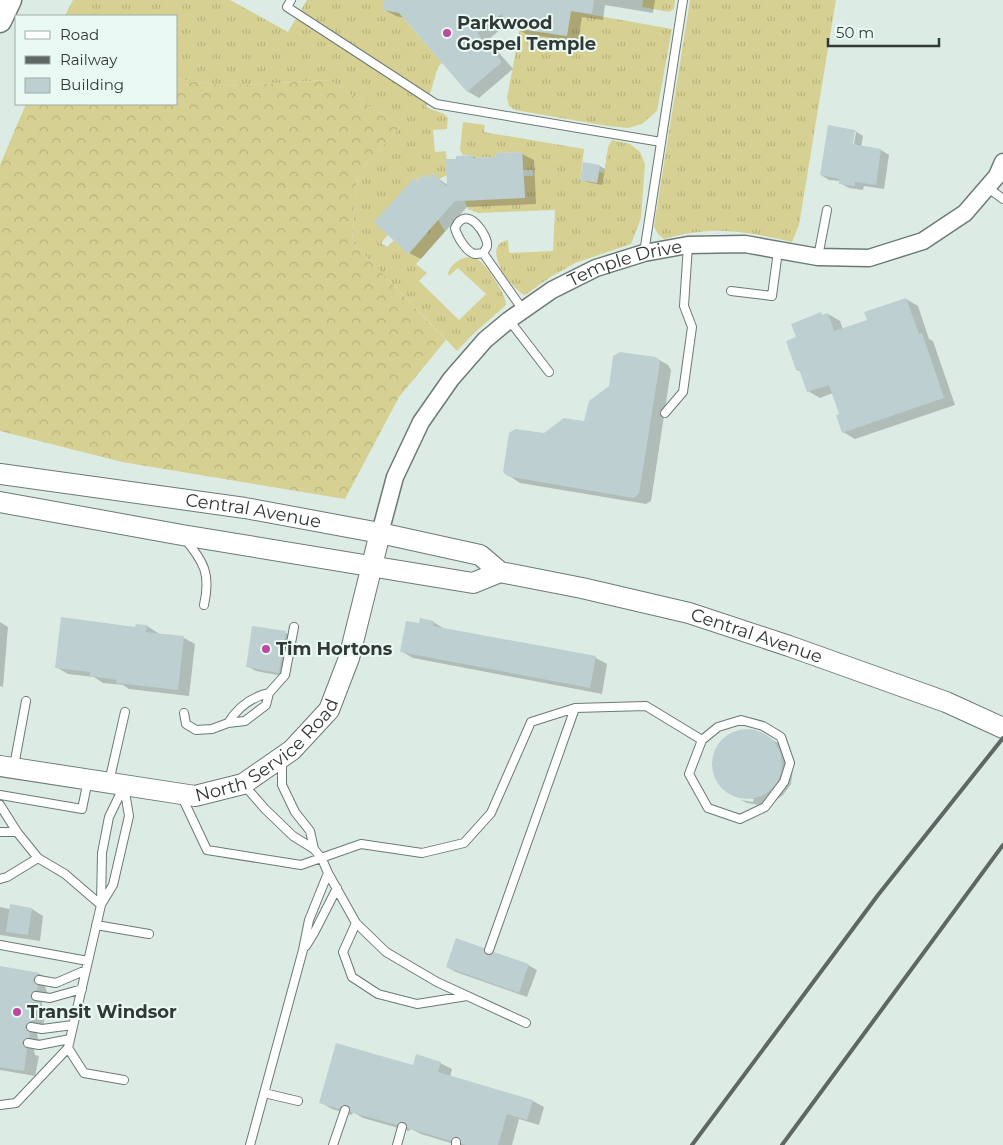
<svg xmlns="http://www.w3.org/2000/svg" width="1003" height="1145" viewBox="0 0 1003 1145" font-family="Montserrat,sans-serif">
<defs>
<pattern id="grass-tufts" width="24" height="20" patternUnits="userSpaceOnUse" patternTransform="scale(1.25)"><rect width="24" height="20" fill="#d6d092"/><path d="M3 7l-1-3M5 7V3M7 7l1-3M15 17l-1-3M17 17v-4M19 17l1-3" fill="none" stroke="#b8b37e"/></pattern>
<pattern id="forest-crowns" width="20" height="18" patternUnits="userSpaceOnUse" patternTransform="scale(1.25)"><rect width="20" height="18" fill="#d6d092"/><path d="M2 6a3 3 0 1 1 6 0M12 15a3 3 0 1 1 6 0" fill="none" stroke="#b8b37e"/></pattern>
</defs>
<rect width="100%" height="100%" fill="#dcece5"/>
<path fill="url(#grass-tufts)" d="M73,0H230L288,32L307,0H384V10L399,13L442,63L438,67L426,107L444,114L448,118L447,129L433,130L435,152L446,151L447,175L439,179L432,173L427,178L423,174L418,181L414,178L388,235L381,243L387,247L394,240L409,254L427,233L424,230L438,220L445,231L416,264L427,273L419,281L459,320L486,294L458,268L449,276L448,273C451,263 465,253 477,259C485,262 507,296 506,305L472,335L457,351L352,242L357,174L400,127L329,80L227,86L176,79V16H65Z
M643,0H675L674,9L669,12L642,7Z
M690,0H836L799,225L792,242C761,235 731,228 699,232C687,233 675,236 664,239L658,234L654,226Z
M571,11L672,29L657,111L642,124L628,128L608,126L515,110L509,106L507,98L520,29L566,36Z
M463,122L485,125L484,132L584,149L580,180L597,182L599,172L604,173L608,147L612,140L630,144L640,152L645,164L641,218L631,244L575,263L549,278L525,295C511,290 479,245 508,240L509,253L553,251L555,210L478,213L468,209L465,201L482,200V196L525,198L524,176H533V170H523L522,152L496,153V157L473,158L472,155H463L460,150Z"/>
<path fill="url(#forest-crowns)" d="M176,79L227,86L329,80L400,127L357,174L352,242L446,340L399,397L345,499L122,462L0,431V165L26,104H176Z"/>
<path fill="#0003" fill-rule="evenodd" d="M385,0H655L653,13L605,5L603,20L582,17L578,42L526,34L514,27L509,22L488,40L513,69L479,98L467,91L405,18L396,16L385,10Z
M829,127L855,131L863,136L861,147L881,150L889,155L884,189L864,186L863,190L849,188L840,183V181L829,180L821,175ZM853,132H856L853,150H850Z
M522,154L534,160L536,204L467,207L421,259L409,253L376,222L424,176L428,179L432,174L449,186L472,156L478,159Z
M600,166L605,169L602,185L587,182L582,179Z
M906,299L918,306L929,339L933,341L955,405L855,439L843,432L841,415L833,393L820,398L808,391L802,372L797,370V338L820,314L824,316L828,314L840,321L843,330L868,321Z
M656,358L668,365L671,370L651,501L646,504L520,483L508,475L544,435L585,423Z
M0,622L8,627L3,687L0,686Z
M433,622L445,629L596,658L607,664L602,694L413,658L401,651L420,625Z
M147,626L158,633V635L184,638L195,644L189,696L129,689L123,685L103,683L94,677L68,674L56,667L136,629Z
M253,627L286,633L294,638L288,677L256,671L247,666Z
M744,730L759,732L781,745L790,756L793,769L791,784L783,795L774,802L760,805L747,803L741,800L753,802L754,799L735,796L724,789L717,779L713,765L715,752L721,742L729,735Z
M0,907L10,909H32L43,916L40,941L0,935Z
M483,949L493,955L528,965L537,970L527,997L456,972L447,967Z
M0,967L40,974L50,980L45,987L47,992L49,993L48,997H45L42,1002V1006L46,1009L43,1028L39,1029L37,1034L38,1039L41,1040V1044L36,1045L34,1050L35,1055L39,1056L35,1076L0,1070Z
M440,1063L452,1069L450,1077L533,1101L544,1107L539,1125L519,1119L512,1145H457L421,1134L411,1129L409,1131L363,1118L353,1112L352,1115L332,1109L320,1102L414,1066ZM337,1101L351,1110V1112L336,1103ZM449,1133L463,1141V1144L448,1135Z"/>
<path fill="#becfd1" d="M384,0H594L592,14L571,11L567,36L513,28L501,14L477,33L502,62L467,92L399,13L384,10Z
M828,125L855,130L853,144L881,149L876,185L855,182V186L839,184V179L820,175Z
M522,152L525,198L455,201L408,254L374,222L414,178L418,181L423,174L427,178L432,173L447,187L446,159H456V156L473,155V158L496,157V153Z
M583,162L600,165L597,183L580,180Z
M906,298L919,334L922,333L944,398L842,433L836,415L839,414L829,385L807,392L799,369L796,370L786,341L796,337L791,324L821,312L822,315L828,313L834,331L867,320L864,312Z
M620,352L656,357L660,362L639,494L633,498L507,476L503,472L509,433L515,429L544,433L564,418L584,421L589,401L609,386L613,356Z
M61,617L135,627L136,624L147,625L146,632L184,636L178,690L116,683L117,680L90,676V672L55,668Z
M420,618L434,621L433,626L596,656L590,688L400,652L406,621L419,623Z
M252,626L286,631L279,673L246,667Z
M712 764a35 35 0 1 1 70 0a35 35 0 1 1-70 0Z
M10,904L32,908L28,935L6,932Z
M456,938L484,948V953L488,955H492L494,952L529,964L519,993L446,967Z
M0,966L40,973L35,976L33,980L35,984L38,985L37,990L33,991L31,995V999L35,1002L32,1021L27,1023L25,1026L27,1031L30,1033L29,1038L24,1039L22,1042L24,1047L27,1049L24,1071L0,1067Z
M336,1043L413,1065L416,1054L441,1062L438,1072L533,1100L527,1120L507,1114L498,1145H466L462,1144L461,1140L458,1137H454L451,1141L407,1128V1125L404,1122H400L397,1125L350,1112V1107L346,1105H342L339,1109L319,1103Z"/>
<g fill="none" stroke-linecap="round" stroke-linejoin="round">
<defs>
<path id="service" d="M291,0L287,7L436,104L661,142
M987,187L1003,199
M483,253C484,251 487,248 487,246C489,237 467,202 455,228C457,236 466,252 475,254C477,254 481,253 483,253L523,310
M644,253L683,0
M818,257L827,210
M731,291L772,296L778,251
M509,320L549,372
M665,413L683,392L692,327L684,306L688,245
M185,539C204,562 211,574 204,605
M184,713L186,724L196,730L212,729L228,723L245,721L266,705L269,693L285,675L294,627
M741,720L763,726L781,737L790,763L784,782L765,807L740,819L708,808L689,774L702,740L718,727Z
M228,723C238,707 251,697 269,693
M282,759V785L295,812L310,831L314,849
M14,766L26,701
M109,782L125,712
M244,785L265,809L293,836L314,849L322,859L328,873L356,923L386,952L437,982L526,1023
M0,795L82,809L88,780
M182,797L207,850L301,865L361,844L422,853L464,843L491,813L531,722L575,708L646,706L702,740
M0,805L17,832L38,858L65,874L101,905
M0,832H17
M0,879L7,877L38,858
M102,903L113,885L129,816L124,786
M356,923L343,952L352,977L378,994L417,1004L467,996
M96,925L149,934
M0,945L88,961
M306,946L314,933L337,888
M489,950L575,708
M39,980L56,983L86,970
M36,996L50,998L82,989
M31,1027L42,1029L73,1025
M28,1043L39,1045L70,1039
M68,1048L84,1073L124,1080
M264,1093L298,1101
M0,1105L16,1103L68,1048L101,905L102,853L109,817L124,786
M250,1145L303,950L309,920L328,873
M333,1145L345,1110
M397,1145L402,1127
M456,1145V1142"/>
<g id="minor">
<path id="s1" d="M380,533L395,477L421,422L451,379L485,340L509,320L552,290L596,268L644,253L688,245L745,244L818,257L869,258L923,241L965,213L997,176L1003,162"/>
</g>
<g id="tertiary">
<path id="s2" d="M0,474L245,508L380,533L480,555L500,572L582,588L689,613L789,646L946,702L1003,728"/>
<path d="M0,502L182,535L473,583L500,572"/>
<path id="s3" d="M0,766L195,796L243,784L292,750L329,710L349,658L380,533"/>
</g>
<path id="secondary" d="M0,21L10,0"/>
<path id="motorway" d="M0,3L1,0"/>
</defs>
<use href="#service" stroke="#6c7a74" stroke-width="10"/>
<use href="#minor" stroke="#6c7a74" stroke-width="19"/>
<use href="#tertiary" stroke="#6c7a74" stroke-width="22"/>
<use href="#secondary" stroke="#6c7a74" stroke-width="25"/>
<use href="#motorway" stroke="#6c7a74" stroke-width="30"/>
<use href="#service" stroke="#fff" stroke-width="8"/>
<use href="#minor" stroke="#fff" stroke-width="16"/>
<use href="#tertiary" stroke="#fff" stroke-width="20"/>
<use href="#secondary" stroke="#fff" stroke-width="22"/>
<use href="#motorway" stroke="#fff" stroke-width="28"/>
<path stroke="#5e6764" stroke-width="4" d="M692,1145L878,895L1003,738
M782,1145L1003,845"/>
</g>
<g fill="#bd48a1" stroke="#e9f9f3" stroke-width="2">
<circle cx="447" cy="33" r="5"/>
<circle cx="266" cy="649" r="5"/>
<circle cx="17" cy="1012" r="5"/>
</g>
<g text-anchor="middle" dominant-baseline="central" stroke-width="4" stroke-linejoin="round" paint-order="stroke">
<g font-size="18" font-weight="bold" fill="#323836" stroke="#e9f9f3" text-anchor="start">
<text x="457" y="23">Parkwood<tspan x="457" dy="21">Gospel Temple</tspan></text>
<text x="276" y="649">Tim Hortons</text>
<text x="27" y="1012">Transit Windsor</text>
</g>
<g font-size="18" fill="#323836" stroke="#e9f9f3">
<text stroke="none"><textPath href="#s1" startOffset="385">Temple Drive</textPath></text>
<text stroke="none"><textPath href="#s2" startOffset="256">Central Avenue</textPath></text>
<text stroke="none"><textPath href="#s2" startOffset="778">Central Avenue</textPath></text>
<text stroke="none"><textPath href="#s3" startOffset="285">North Service Road</textPath></text>
</g>
</g>
<rect x="15" y="15" width="162" height="90" fill="#e9f9f3" stroke="#a0aca7"/>
<rect x="25" y="31" width="25" height="8" fill="#ffffff" stroke="#a0aca7"/>
<text x="60" y="40" font-size="15" fill="#323836">Road</text>
<rect x="25" y="56" width="25" height="8" fill="#5e6764" stroke="#a0aca7"/>
<text x="60" y="65" font-size="15" fill="#323836">Railway</text>
<rect x="25" y="78" width="25" height="15" fill="#becfd1" stroke="#a0aca7"/>
<text x="60" y="90" font-size="15" fill="#323836">Building</text>
<path d="M828 38v8h111v-8" fill="none" stroke="#323836" stroke-width="2.5"/>
<text x="836" y="38" font-size="15" fill="#323836" stroke="#e9f9f3" stroke-width="4" paint-order="stroke">50 m</text>
</svg>
